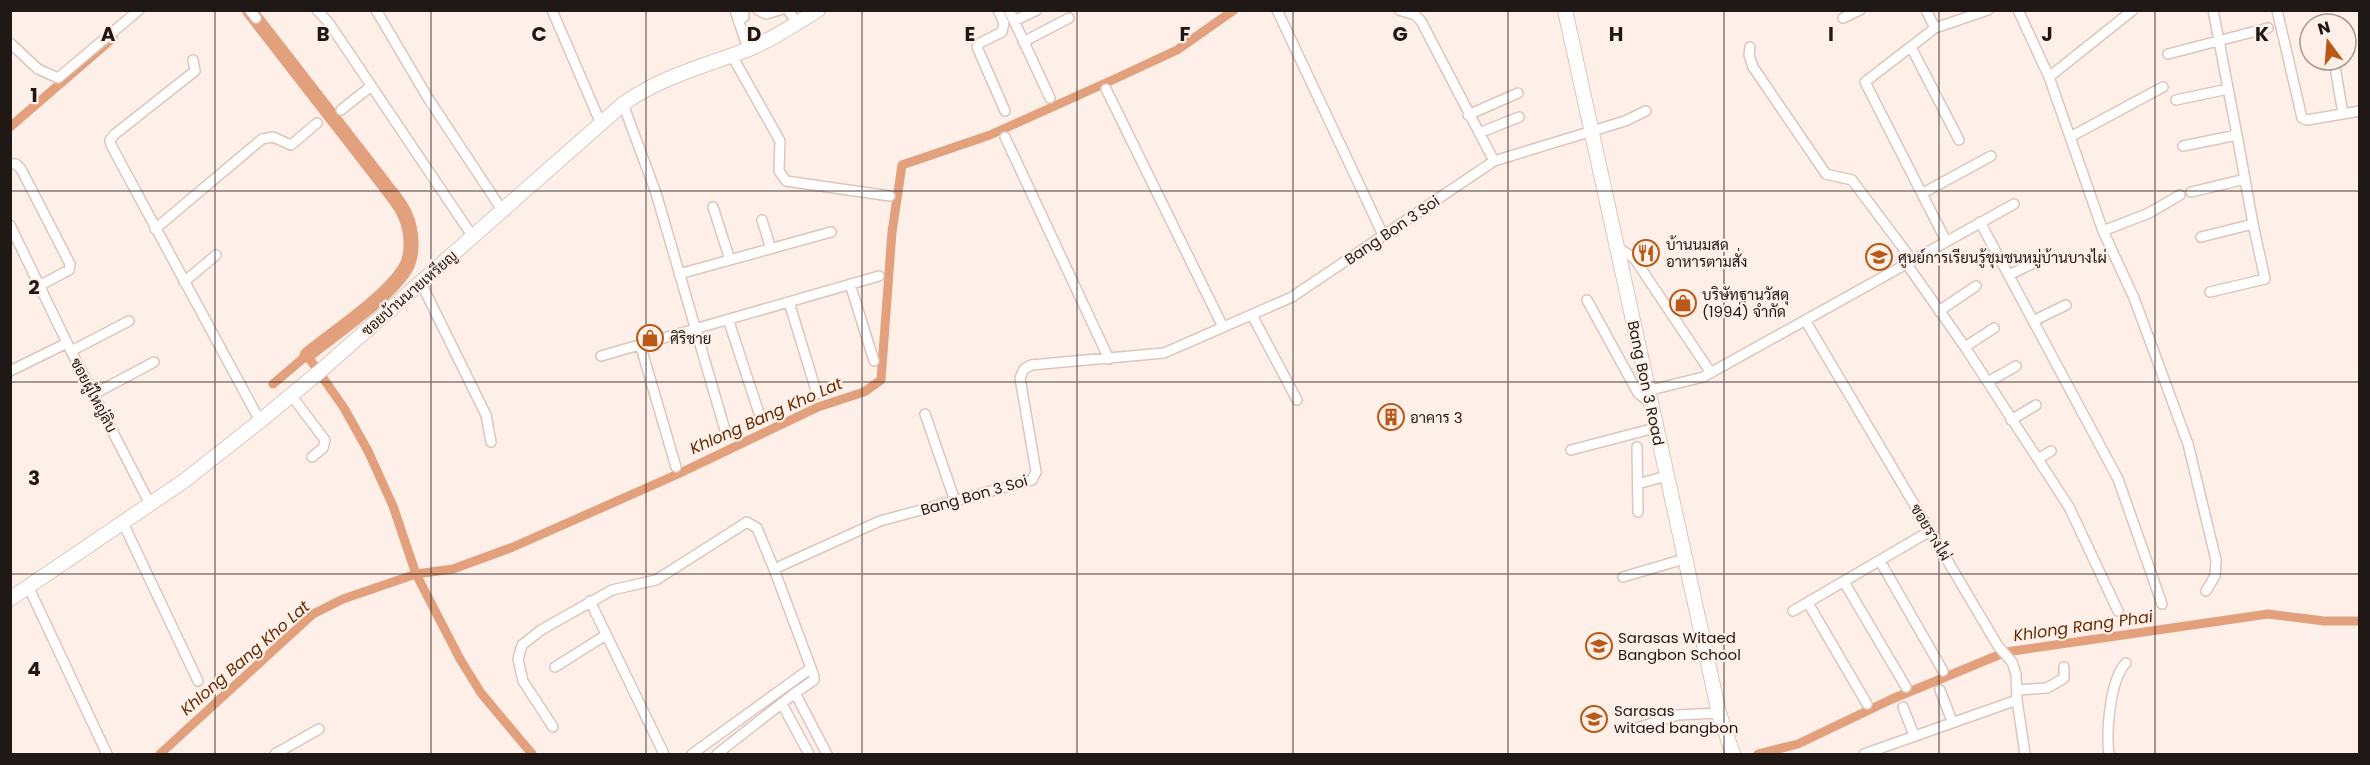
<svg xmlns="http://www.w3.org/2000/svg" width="2370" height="765" viewBox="0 0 2370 765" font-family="Poppins,Sarabun,sans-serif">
<rect width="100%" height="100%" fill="#fef0e9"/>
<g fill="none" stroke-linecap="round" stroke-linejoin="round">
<path stroke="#e2a07d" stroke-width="9" d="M10,127L113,38
M273,384L307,355L344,408L368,451L393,506L416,574L460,659L481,693L532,754
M160,754L313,614L343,599L416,574L453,569L513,547L678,474L818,407L864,392L881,380L892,232L902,165L990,135L1119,77L1177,50L1234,10
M1758,754L1798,744L1892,699L2006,652L2268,614L2324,621H2360"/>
<path stroke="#e2a07d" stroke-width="15" d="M249,10L384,184C391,194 401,204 405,215C412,230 414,255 405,269C387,298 334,333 307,355"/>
<defs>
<path id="street" d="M250,10L256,18
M317,10L329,23L473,237
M376,10L428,98L502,210
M552,10L601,124
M735,10L748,49
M758,10L766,14L780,10
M788,10L797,23
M998,10L1004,23L1002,32L980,43L977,47L1005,111
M1009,10L1050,98
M1277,10L1383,235
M1399,10L1415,15L1421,21L1494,161
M1926,10L1935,28
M2018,10L2049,77L2133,10
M2277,10L2302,118L2307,120L2360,111
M1843,18L1860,10
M738,20L744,17V10
M1014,21L1037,10
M1023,42L1069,18
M10,43L38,69L58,78L139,10
M1750,47L1749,55L1753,67L1826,174L1852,180L1912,260
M1911,47L1959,140
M731,54L780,141L779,171L786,181L890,196
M2168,54L2268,28
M193,60L195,71L115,134L110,140L111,145L260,421
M2334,61L2343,114
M2049,77L2103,231L2134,298L2188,444L2216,560L2215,576L2206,591
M1106,89L1223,327
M2176,100L2228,89
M623,104L656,193L725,430
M341,110L370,87
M1468,115L1518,93
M1479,133L1519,117
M2237,135L2253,224
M1005,137L1109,359
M2070,137L2163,87
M2183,146L2237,135L2213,10
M10,164H16L21,169L70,264L69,270L39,286
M2191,192L2245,179
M1923,193L1991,156
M713,207L730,260
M762,220L771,249
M1980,222L2118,479L2162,604
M10,225L71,351L150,504
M155,229L262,139L273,137L291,145L317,123
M2103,231L2149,213L2180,195
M2201,237L2253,224L2265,279L2210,292
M1946,241L1865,82L1935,28L1988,10
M1617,247L1634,258L1711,373
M1906,263L1965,347L2069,507L2118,611
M679,274L831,232
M2009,275L2046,257
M184,282L216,255
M421,283L486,415L491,442
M850,284L874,361
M1587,300L1638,393L1649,402
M789,302L817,394
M1939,311L1976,286
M1252,315L1297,400
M728,319L759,413
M1805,320L1998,646L2012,662L2016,674L2017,700L2025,754
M2033,321L2066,305
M640,344L676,467
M1965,347L1994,328
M71,351L129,321
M601,356L879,276
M10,371L67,343
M1988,382L2016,366
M1647,391L1703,377L2014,204
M94,394L154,362
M291,395L325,440L323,448L312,457
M925,414L955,501
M2011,420L2036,405
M1637,447L1638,512
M1571,450L1655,428
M2038,459L2051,451
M1638,484L1666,476
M123,523L198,681
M1880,561L1943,671
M774,569L814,676V680L795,693L827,754
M1623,577L1684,559
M1844,582L1906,687
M28,586L107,754
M590,601L664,754
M1808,603L1867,704
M1793,611L1930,531
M555,667L606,635
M1940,690L1952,721
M2017,690L2047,688L2064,678V667
M782,704L809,754
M1903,707L1914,735
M553,727L523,681L518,659L522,645L541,630L612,590L656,580L747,522L757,528L774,569L880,521L1032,480L1036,472L1020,378L1024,369L1031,365L1164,353L1292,297L1494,161L1625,121L1646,111
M1633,729L1678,715L1719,713
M275,754L319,729
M692,754L811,668
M717,754L795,693
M1864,754L2017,700
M2109,754C2106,732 2110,679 2126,663"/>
<path id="secondary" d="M1565,10L1719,713L1733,754
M10,599L184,481L260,421L318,373L623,104C662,76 705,66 749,49C774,39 795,24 818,10"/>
</defs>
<use href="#street" stroke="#dcc6bb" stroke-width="12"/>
<use href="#secondary" stroke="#dcc6bb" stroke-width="16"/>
<use href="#street" stroke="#fff" stroke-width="9"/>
<use href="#secondary" stroke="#fff" stroke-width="14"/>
</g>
<path fill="none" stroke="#201814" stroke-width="1.5" stroke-opacity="0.55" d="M215,10V754M431,10V754M646,10V754M862,10V754M1077,10V754M1293,10V754M1508,10V754M1724,10V754M1939,10V754M2155,10V754M10,191H2360M10,382H2360M10,574H2360"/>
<defs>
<symbol id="restaurant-ring" viewBox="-11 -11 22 22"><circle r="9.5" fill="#fef0e9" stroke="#b95915" stroke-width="1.5"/><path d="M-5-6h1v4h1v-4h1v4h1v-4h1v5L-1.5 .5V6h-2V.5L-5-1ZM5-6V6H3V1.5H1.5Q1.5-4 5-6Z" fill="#b95915"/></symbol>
<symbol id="school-ring" viewBox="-11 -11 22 22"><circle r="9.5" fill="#fef0e9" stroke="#b95915" stroke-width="1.5"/><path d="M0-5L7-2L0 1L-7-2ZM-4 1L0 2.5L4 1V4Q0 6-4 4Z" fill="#b95915"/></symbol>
<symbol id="shop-ring" viewBox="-11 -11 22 22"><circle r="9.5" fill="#fef0e9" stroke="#b95915" stroke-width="1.5"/><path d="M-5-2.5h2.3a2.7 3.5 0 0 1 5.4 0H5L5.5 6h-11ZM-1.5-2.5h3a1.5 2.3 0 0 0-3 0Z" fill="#b95915"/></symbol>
<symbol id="building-ring" viewBox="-11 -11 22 22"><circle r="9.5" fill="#fef0e9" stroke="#b95915" stroke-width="1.5"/><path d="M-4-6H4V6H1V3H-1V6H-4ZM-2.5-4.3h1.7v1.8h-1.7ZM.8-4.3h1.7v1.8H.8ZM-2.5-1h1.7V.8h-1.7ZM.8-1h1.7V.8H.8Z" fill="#b95915"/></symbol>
</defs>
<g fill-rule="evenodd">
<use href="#restaurant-ring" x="1631" y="238" width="30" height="30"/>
<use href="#school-ring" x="1864" y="242" width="30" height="30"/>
<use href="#shop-ring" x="1668" y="288" width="30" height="30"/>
<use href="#shop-ring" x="635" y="323" width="30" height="30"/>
<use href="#building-ring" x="1376" y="402" width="30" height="30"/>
<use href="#school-ring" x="1584" y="631" width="30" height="30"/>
<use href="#school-ring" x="1579" y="704" width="30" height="30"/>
</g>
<g text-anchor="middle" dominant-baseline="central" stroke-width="4.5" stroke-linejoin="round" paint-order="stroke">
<g font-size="15" fill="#201814" stroke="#fef0e9">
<text transform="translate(1392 230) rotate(-34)">Bang Bon 3 Soi</text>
<text transform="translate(409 293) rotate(-41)">ซอยบ้านนายเหรียญ</text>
<text transform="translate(1646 383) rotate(78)">Bang Bon 3 Road</text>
<text transform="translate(94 395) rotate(62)">ซอยผู้ใหญ่ลิบ</text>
<text transform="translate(974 495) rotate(-16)">Bang Bon 3 Soi</text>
<text transform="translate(1931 532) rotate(59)">ซอยรางไผ่</text>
</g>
<g font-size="15" fill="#201814" stroke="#fef0e9" text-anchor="start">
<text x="1666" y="244">บ้านนมสด<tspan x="1666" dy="17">อาหารตามสั่ง</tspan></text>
<text x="1898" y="257">ศูนย์การเรียนรู้ชุมชนหมู่บ้านบางไผ่</text>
<text x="1702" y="294">บริษัทฐานวัสดุ<tspan x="1702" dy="17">(1994) จำกัด</tspan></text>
<text x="670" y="338">ศิริชาย</text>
<text x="1410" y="417">อาคาร 3</text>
<text x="1618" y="637">Sarasas Witaed<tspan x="1618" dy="17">Bangbon School</tspan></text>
<text x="1614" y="710">Sarasas<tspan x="1614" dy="17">witaed bangbon</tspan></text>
</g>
<g font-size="16" font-style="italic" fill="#662b01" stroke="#fef0e9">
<text transform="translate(766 416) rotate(-24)">Khlong Bang Kho Lat</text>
<text transform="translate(2083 626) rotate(-8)">Khlong Rang Phai</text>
<text transform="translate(245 658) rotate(-41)">Khlong Bang Kho Lat</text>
</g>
</g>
<g font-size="20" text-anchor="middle" font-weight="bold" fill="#201814" stroke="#fef0e9" stroke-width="4.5" stroke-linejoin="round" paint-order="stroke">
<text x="108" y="41">A</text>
<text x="323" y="41">B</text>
<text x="539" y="41">C</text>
<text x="754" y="41">D</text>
<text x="970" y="41">E</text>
<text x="1185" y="41">F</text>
<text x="1400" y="41">G</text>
<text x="1616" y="41">H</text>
<text x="1831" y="41">I</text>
<text x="2047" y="41">J</text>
<text x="2262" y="41">K</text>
<text x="34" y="102">1</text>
<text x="34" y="294">2</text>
<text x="34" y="485">3</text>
<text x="34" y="676">4</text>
</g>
<rect width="2370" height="765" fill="none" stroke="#201814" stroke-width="24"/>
<g transform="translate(2328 42) rotate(344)"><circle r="28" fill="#fef0e9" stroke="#a59a94" stroke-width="1.5"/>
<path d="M0-4.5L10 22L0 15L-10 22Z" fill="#b95915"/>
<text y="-9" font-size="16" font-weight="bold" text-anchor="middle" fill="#201814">N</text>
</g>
</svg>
